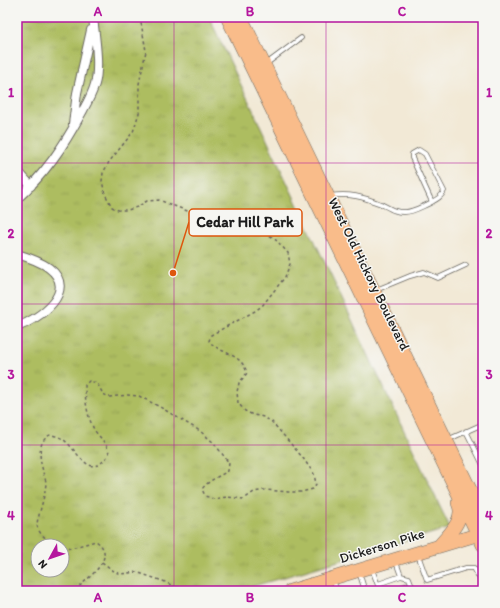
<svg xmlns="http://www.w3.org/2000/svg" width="500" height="608" viewBox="0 0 500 608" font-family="Itim,sans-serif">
<defs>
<pattern id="grass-tufts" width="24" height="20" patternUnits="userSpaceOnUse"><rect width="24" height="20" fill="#adbd60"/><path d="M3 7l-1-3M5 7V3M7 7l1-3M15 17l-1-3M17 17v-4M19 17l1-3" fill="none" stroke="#94a253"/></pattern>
</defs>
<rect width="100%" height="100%" fill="#f6f6f2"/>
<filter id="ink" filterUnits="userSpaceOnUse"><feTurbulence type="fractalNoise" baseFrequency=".025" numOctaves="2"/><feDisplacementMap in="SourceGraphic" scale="8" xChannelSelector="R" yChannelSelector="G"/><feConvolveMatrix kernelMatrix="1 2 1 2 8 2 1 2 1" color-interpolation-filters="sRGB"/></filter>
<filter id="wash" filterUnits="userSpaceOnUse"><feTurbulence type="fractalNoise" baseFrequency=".012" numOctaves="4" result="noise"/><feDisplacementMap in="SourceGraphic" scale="16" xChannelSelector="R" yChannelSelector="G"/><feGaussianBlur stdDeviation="0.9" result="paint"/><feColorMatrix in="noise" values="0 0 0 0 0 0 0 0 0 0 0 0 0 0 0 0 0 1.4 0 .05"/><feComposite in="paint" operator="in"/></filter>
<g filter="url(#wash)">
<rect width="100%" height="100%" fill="#f2e9d6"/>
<path fill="url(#grass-tufts)" stroke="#646c3e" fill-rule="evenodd" d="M17,17H209L450,528L237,591H17ZM38,546H62V570H38Z"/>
<g id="blocks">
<path fill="#cc9fb3" d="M408,583L411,591H403L401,585Z"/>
</g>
</g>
<g filter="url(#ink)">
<use href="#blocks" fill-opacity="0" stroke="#67645d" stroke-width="1"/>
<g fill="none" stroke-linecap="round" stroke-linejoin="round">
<defs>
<path id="service" d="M266,64L301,38
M330,196C350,193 363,197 381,204C389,208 396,213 405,212C413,212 421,207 428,204C435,200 441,198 444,191L425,154L419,150L412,154V158L432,202
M376,290L410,276L424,272L438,278L466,265
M466,431L483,465
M447,440L483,424
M418,555L427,580L466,568H474L483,585
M396,562L401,576
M372,569L380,591
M359,572L365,591
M333,580L337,591
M378,584L401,576L409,578L414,591"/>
<path id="minor" d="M73,124L77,93L91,30
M17,170L31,186
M17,199C45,174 63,147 81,114C86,105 92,95 95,84C100,66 95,36 93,17
M17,254C27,257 40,261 49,268C79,291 39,319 17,327"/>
<path id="primary" d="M227,17L483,545
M241,17L483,516
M439,546C449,534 466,519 458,503
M290,591L483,533"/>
</defs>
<use href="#service" stroke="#67645d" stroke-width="5.5"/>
<use href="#minor" stroke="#67645d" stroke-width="10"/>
<use href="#primary" stroke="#67645d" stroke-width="14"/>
<path stroke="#67645d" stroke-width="1.5" stroke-dasharray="3 3" stroke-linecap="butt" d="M61,546C50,542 33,533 38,519C41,507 45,495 46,483C46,479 43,475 43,471C40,461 37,444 47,437C50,434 52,435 56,436C77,441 86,487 109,454C108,444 101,439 95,431C87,417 85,400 85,385L89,381L97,383L103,394L109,397L128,395L139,396L160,407L200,431L214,443L229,463L228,471C218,477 209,480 202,489L205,496L214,499L227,497L244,499L254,492L264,490L288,492H301L313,489L316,484L314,474L303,458L272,422L264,417L253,415L245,411L238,403L237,392L239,383L247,373C241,352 221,355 209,341L211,335L255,311L262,306L285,277L290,264L288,253L277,241L268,234L262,232L250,233L231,228L159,200L147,201L137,207L128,210H118L112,207L105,194L102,181L103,173L109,162L133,132L139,113V84L146,51L140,17
M62,546L71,548L96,541C120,558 85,579 75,591
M102,562L115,572L121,574L136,572L163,581L177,588L194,591
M17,586L32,591"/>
<use href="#service" stroke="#fff" stroke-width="4"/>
<use href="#minor" stroke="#fff" stroke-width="8"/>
<use href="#primary" stroke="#f9bc8a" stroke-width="13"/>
</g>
</g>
<path fill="none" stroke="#b5179e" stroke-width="1" stroke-opacity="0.55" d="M174,17V591M326,17V591M17,163H483M17,304H483M17,445H483"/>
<g text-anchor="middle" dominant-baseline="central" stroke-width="3" stroke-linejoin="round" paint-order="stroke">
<g font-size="14" fill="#1c1c1c" stroke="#f6f6f2">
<text transform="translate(369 274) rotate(64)">West Old Hickory Boulevard</text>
<text transform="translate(382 546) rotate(-17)">Dickerson Pike</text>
</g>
</g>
<path fill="none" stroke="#de560d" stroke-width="1.5" d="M173 273L189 222"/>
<circle fill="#de560d" stroke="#f6f6f2" stroke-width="1.5" cx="173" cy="273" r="4"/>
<rect fill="#f6f6f2" stroke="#de560d" stroke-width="1.5" x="189" y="209" width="113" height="27" rx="4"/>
<g font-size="15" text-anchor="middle" font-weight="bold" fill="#1c1c1c">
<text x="245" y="227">Cedar Hill Park</text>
</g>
<rect width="500" height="608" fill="none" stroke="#f6f6f2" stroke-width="44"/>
<g transform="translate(50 558) rotate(230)"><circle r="19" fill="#f6f6f2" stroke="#9f9f9c"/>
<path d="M0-3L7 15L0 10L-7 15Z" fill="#b5179e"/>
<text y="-6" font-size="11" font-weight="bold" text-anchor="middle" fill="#1c1c1c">N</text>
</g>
<rect x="22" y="22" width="456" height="564" fill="none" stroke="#b5179e" stroke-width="1.5"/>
<g font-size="13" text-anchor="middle" font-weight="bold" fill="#b5179e">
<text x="98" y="16">A</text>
<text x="250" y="16">B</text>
<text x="402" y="16">C</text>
<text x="11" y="97">1</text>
<text x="489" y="97">1</text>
<text x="11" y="238">2</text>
<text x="489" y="238">2</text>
<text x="11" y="379">3</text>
<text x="489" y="379">3</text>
<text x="11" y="520">4</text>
<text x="489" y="520">4</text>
<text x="98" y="602">A</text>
<text x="250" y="602">B</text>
<text x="402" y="602">C</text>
</g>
</svg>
